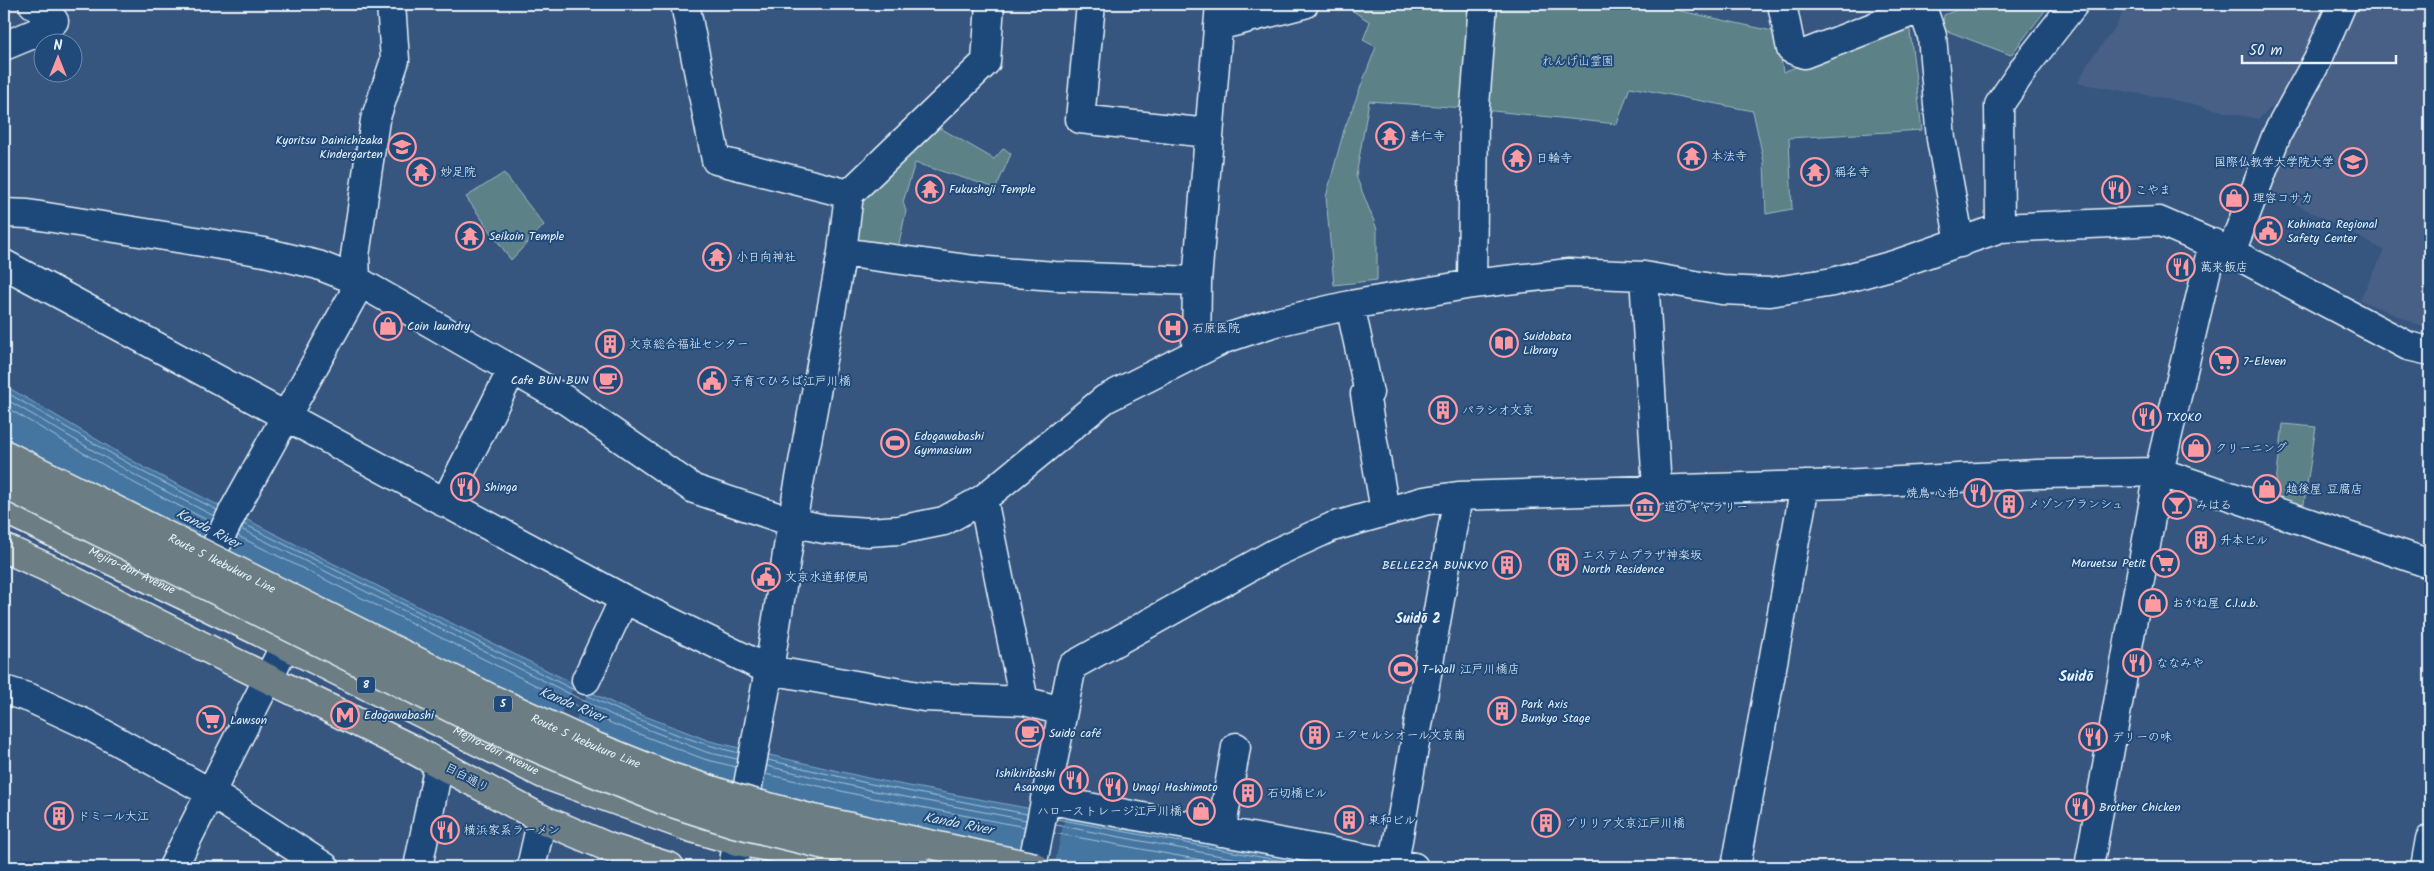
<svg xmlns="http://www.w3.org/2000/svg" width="2434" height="871" viewBox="0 0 2434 871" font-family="Kalam,'Klee One',sans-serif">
<rect width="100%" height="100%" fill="#365680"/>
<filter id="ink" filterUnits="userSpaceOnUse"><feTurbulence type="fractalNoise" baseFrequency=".02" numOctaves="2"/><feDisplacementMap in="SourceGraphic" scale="10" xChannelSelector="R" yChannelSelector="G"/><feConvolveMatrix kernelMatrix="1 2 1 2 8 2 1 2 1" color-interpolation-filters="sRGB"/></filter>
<g filter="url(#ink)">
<path fill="#496186" d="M2123,4H2332L2290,91L2258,119L2170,99L2078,83L2088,63L2115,28L2121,16Z
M2351,4H2430L2429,329L2360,300L2384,250L2265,188Z"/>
<path fill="#5b8187" stroke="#a2b9c0" d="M1342,4H1649L1777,32L1783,72L1909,23L1922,130L1789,138L1792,209L1766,214L1764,162L1753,111L1630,87L1617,124L1464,108L1369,101L1356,176L1377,229V280L1334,285L1326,197L1344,130L1376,47L1363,40L1370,22Z
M1971,4H2050L2011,55L1942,29L1944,15Z
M935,125L994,159L1004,148L1011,154L996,188L915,163L903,202L906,211L897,253L850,248L861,193Z
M504,173L544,225L511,260L466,197Z
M2283,424L2316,427L2303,510L2274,499Z"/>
<path fill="#4476a2" stroke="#86a7c4" d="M4,385L145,468L419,607L621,707L710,741L872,779L1341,867H989L768,820L4,470Z"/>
<path fill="#365680" d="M575,685L589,691L565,743L549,736Z
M1030,809L1065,816L1054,867H1018Z"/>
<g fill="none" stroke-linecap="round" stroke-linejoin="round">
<path stroke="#a6c0d6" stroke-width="1" d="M4,391L143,472L217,510
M4,398L140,478L214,516
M4,406L136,484L211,522
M244,524L576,691
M241,529L616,717L706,752L737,759
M238,536L613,724L704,759L736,767
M584,694C634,718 685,741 739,753
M768,760L871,784L1027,814
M767,766L869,790L1026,820
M765,774L868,797L1025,827
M1057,819L1314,867
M1056,825L1280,867
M1054,833L1239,867"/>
<defs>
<path id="minor" d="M685,4L716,160L849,194
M1091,4L1080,119L1208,133
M1782,4L1791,49L1804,54L1922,8
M1921,4L1932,36L1941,139L1960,243
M1218,26L1304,4
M4,46L38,32L54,21L33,4
M4,213L28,214L264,252L318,265L356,280L567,401L694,489L792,522L824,529L868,532L899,530L944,521L983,499L1105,399L1224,339L1272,323L1350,305L1472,284L1569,273L1644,276L1722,290L1770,292L1833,282L1897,264L2000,228L2159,221L2231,252L2408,346L2430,351
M2000,228L1999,105L2027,64L2074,4
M842,252L975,270L1055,276L1197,281
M2231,252L2277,134L2318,59L2342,4
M4,264L624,599L769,670L924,697L1024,701L1062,711
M1644,276L1657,489
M1472,284L1474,118L1483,4
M1350,305L1369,393L1365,394L1385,511
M1196,353L1197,281L1220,4
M983,499L1024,701
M445,503L512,370
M199,579L235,508L353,296L356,280L355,256L375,120L395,60L391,4
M586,680L624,599
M4,690L30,698L86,724L211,793L325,867
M1045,799L1414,867
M1221,832L1236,747
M1394,863L1458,496
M173,867L285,645
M418,867L439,764
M531,867L542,819
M733,867L769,670L792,522L842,252L849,194L986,62L990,4
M1032,867L1072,666L1275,553L1332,527L1424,501L1458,496L1840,484L2037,474L2159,472L2430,564
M1736,867L1805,485
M2089,867L2159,472L2213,243
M2425,867L2430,839"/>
<g id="major">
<path id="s1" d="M4,509L252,628L543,774L689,827L737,841L832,859"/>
<path d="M4,548L46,567L234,662L410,748L542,819L608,847L670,867"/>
</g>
</defs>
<use href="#minor" stroke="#e8f1f8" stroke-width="31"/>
<use href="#major" stroke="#e8f1f8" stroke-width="31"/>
<use href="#minor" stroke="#1f4a7a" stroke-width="28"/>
<use href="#major" stroke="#6c7e84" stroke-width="28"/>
<defs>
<g id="highway-bridge">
<path id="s2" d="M4,454L494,700L596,747L671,777L739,799L813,819L1035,867"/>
<path d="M4,484L491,728L588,770L663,800L734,823L916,867"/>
</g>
</defs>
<use href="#highway-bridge" stroke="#e8f1f8" stroke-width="31" stroke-linecap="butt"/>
<use href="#highway-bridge" stroke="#6c7e84" stroke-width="28"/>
</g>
</g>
<defs>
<symbol id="temple-ring" viewBox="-11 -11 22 22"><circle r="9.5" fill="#1f4a7a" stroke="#ff9aa2" stroke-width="1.5"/><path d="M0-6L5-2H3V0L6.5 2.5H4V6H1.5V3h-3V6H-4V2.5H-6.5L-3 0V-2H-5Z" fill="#ff9aa2"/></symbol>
<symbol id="school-ring" viewBox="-11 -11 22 22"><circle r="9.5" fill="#1f4a7a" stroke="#ff9aa2" stroke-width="1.5"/><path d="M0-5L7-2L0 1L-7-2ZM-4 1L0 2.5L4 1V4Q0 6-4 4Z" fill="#ff9aa2"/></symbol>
<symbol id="university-ring" viewBox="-11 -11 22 22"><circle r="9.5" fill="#1f4a7a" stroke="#ff9aa2" stroke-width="1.5"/><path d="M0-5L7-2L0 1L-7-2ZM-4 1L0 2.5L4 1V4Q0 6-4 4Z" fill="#ff9aa2"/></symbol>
<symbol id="restaurant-ring" viewBox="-11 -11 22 22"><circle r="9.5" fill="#1f4a7a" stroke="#ff9aa2" stroke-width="1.5"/><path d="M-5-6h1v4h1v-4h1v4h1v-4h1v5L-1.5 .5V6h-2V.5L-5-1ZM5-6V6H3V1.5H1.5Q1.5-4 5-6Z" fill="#ff9aa2"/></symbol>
<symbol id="shop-ring" viewBox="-11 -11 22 22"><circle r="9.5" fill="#1f4a7a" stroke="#ff9aa2" stroke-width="1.5"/><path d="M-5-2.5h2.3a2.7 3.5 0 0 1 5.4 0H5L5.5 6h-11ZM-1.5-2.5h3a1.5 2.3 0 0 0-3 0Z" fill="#ff9aa2"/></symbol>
<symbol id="civic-ring" viewBox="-11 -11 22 22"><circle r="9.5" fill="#1f4a7a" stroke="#ff9aa2" stroke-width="1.5"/><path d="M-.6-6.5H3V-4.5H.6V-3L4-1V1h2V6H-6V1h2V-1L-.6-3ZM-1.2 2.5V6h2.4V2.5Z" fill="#ff9aa2"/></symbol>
<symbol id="hospital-ring" viewBox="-11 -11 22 22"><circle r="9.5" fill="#1f4a7a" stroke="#ff9aa2" stroke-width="1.5"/><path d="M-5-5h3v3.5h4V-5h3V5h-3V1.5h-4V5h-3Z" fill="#ff9aa2"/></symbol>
<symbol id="library-ring" viewBox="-11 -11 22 22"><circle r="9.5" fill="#1f4a7a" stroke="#ff9aa2" stroke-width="1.5"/><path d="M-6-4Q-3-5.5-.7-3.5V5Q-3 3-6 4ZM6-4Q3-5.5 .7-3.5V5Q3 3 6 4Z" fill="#ff9aa2"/></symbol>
<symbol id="building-ring" viewBox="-11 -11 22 22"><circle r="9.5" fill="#1f4a7a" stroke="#ff9aa2" stroke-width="1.5"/><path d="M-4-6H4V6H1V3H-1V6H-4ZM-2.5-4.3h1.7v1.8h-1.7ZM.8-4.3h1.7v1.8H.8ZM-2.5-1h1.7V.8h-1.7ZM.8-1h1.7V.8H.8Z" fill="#ff9aa2"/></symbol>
<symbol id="supermarket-ring" viewBox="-11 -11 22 22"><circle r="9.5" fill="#1f4a7a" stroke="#ff9aa2" stroke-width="1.5"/><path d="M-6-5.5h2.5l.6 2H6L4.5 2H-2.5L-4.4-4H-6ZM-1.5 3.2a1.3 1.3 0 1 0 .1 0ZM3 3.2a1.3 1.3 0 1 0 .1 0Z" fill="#ff9aa2"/></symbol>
<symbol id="cafe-ring" viewBox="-11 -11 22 22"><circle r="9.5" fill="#1f4a7a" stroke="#ff9aa2" stroke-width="1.5"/><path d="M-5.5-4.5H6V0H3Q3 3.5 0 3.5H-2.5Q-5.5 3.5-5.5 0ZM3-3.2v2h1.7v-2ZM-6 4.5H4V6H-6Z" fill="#ff9aa2"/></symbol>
<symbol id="stadium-ring" viewBox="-11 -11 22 22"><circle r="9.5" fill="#1f4a7a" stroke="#ff9aa2" stroke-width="1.5"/><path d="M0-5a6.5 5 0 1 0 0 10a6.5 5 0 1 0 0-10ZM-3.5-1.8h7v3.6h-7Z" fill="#ff9aa2"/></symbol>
<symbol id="bar-ring" viewBox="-11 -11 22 22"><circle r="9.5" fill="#1f4a7a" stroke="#ff9aa2" stroke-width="1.5"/><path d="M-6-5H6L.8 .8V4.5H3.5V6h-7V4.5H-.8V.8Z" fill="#ff9aa2"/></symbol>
<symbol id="museum-ring" viewBox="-11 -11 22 22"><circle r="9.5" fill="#1f4a7a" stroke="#ff9aa2" stroke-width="1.5"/><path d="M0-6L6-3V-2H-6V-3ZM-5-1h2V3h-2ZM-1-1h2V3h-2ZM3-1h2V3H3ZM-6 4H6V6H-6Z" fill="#ff9aa2"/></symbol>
<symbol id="metro-ring" viewBox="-11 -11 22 22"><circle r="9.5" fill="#1f4a7a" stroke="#ff9aa2" stroke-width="1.5"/><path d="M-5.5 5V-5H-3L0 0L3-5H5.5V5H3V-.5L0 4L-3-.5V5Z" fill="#ff9aa2"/></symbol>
</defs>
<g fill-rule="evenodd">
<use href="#temple-ring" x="1374" y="120" width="32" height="32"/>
<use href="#school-ring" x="386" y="131" width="32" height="32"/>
<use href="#temple-ring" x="1676" y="140" width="32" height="32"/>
<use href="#temple-ring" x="1501" y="142" width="32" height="32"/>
<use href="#university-ring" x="2337" y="146" width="32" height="32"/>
<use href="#temple-ring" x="405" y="156" width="32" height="32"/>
<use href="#temple-ring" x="1799" y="156" width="32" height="32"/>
<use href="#temple-ring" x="914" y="173" width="32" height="32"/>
<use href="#restaurant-ring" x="2100" y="174" width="32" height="32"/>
<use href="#shop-ring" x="2218" y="182" width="32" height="32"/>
<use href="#civic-ring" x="2252" y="215" width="32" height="32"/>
<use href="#temple-ring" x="454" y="220" width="32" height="32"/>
<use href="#temple-ring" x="701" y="241" width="32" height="32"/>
<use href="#restaurant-ring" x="2165" y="251" width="32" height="32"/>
<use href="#shop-ring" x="372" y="310" width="32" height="32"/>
<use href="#hospital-ring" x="1157" y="312" width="32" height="32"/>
<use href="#library-ring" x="1488" y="327" width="32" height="32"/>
<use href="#building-ring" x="594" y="328" width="32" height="32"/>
<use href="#supermarket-ring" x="2208" y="345" width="32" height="32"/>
<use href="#cafe-ring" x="592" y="364" width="32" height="32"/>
<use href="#civic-ring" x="696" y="365" width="32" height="32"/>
<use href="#building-ring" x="1427" y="394" width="32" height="32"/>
<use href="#restaurant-ring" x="2131" y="401" width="32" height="32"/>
<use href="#stadium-ring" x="879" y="427" width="32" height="32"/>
<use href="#shop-ring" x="2180" y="432" width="32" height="32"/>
<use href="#restaurant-ring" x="449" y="471" width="32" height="32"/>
<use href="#shop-ring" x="2251" y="473" width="32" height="32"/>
<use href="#restaurant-ring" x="1962" y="477" width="32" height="32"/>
<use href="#building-ring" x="1993" y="488" width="32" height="32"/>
<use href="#bar-ring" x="2161" y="489" width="32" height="32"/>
<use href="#museum-ring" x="1629" y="491" width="32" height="32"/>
<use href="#building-ring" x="2185" y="524" width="32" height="32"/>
<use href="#building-ring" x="1547" y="546" width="32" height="32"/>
<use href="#supermarket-ring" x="2149" y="547" width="32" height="32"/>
<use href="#building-ring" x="1491" y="549" width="32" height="32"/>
<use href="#civic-ring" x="750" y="561" width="32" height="32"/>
<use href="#shop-ring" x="2137" y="587" width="32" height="32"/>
<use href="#restaurant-ring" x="2121" y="647" width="32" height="32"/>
<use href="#stadium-ring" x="1387" y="653" width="32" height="32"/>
<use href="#building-ring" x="1486" y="695" width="32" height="32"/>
<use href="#metro-ring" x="329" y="699" width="32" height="32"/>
<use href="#supermarket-ring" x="195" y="704" width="32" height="32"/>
<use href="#cafe-ring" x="1014" y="717" width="32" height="32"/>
<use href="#building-ring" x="1299" y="719" width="32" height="32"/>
<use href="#restaurant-ring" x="2077" y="721" width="32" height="32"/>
<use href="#restaurant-ring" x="1058" y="764" width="32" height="32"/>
<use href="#restaurant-ring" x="1097" y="771" width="32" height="32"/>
<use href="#building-ring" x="1232" y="777" width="32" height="32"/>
<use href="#restaurant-ring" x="2064" y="791" width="32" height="32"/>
<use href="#shop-ring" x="1185" y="795" width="32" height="32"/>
<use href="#building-ring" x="43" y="800" width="32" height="32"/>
<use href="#building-ring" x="1333" y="804" width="32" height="32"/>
<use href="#building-ring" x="1530" y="807" width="32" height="32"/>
<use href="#restaurant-ring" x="429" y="814" width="32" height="32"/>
</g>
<g text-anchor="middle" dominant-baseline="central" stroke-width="4" stroke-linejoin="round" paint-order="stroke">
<g fill="#1f4a7a" stroke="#acbfd2" stroke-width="1">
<rect x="357" y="676.5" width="18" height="17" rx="4"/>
<rect x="494" y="695.5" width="18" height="17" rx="4"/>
</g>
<g font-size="11" font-weight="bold" fill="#e8f1f8">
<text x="366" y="685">8</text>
<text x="503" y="704">5</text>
</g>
<g font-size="12" fill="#d3e0e7" stroke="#1f4a7a">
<text x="1578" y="61">れんげ山霊園</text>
</g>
<g font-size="12" fill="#e8f1f8" stroke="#1f4a7a" text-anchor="start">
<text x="1409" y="136">善仁寺</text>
<text x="383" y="140" text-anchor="end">Kyoritsu Dainichizaka<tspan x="383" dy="14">Kindergarten</tspan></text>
<text x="1711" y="156">本法寺</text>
<text x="1536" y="158">日輪寺</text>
<text x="2334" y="162" text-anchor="end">国際仏教学大学院大学</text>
<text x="440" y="172">妙足院</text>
<text x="1834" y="172">稱名寺</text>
<text x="949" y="189">Fukushoji Temple</text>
<text x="2135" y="190">こやま</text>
<text x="2253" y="198">理容コサカ</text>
<text x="2287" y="224">Kohinata Regional<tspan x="2287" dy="14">Safety Center</tspan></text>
<text x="489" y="236">Seikoin Temple</text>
<text x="736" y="257">小日向神社</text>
<text x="2200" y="267">萬来飯店</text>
<text x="407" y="326">Coin laundry</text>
<text x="1192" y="328">石原医院</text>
<text x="1523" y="336">Suidobata<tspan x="1523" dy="14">Library</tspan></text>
<text x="629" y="344">文京総合福祉センター</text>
<text x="2243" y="361">7-Eleven</text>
<text x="589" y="380" text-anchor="end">Cafe BUN BUN</text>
<text x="731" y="381">子育てひろば江戸川橋</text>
<text x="1462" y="410">パラシオ文京</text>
<text x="2166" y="417">TXOKO</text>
<text x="914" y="436">Edogawabashi<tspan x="914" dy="14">Gymnasium</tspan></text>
<text x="2215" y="448">クリーニング</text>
<text x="484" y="487">Shinga</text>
<text x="2286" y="489">越後屋 豆腐店</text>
<text x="1959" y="493" text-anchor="end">焼鳥 心拍</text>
<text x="2028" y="504">メゾンブランシュ</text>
<text x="2196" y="505">みはる</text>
<text x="1664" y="507">道のギャラリー</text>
<text x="2220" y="540">升本ビル</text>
<text x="1582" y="555">エステムプラザ神楽坂<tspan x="1582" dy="14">North Residence</tspan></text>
<text x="2146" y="563" text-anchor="end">Maruetsu Petit</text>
<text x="1488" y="565" text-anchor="end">BELLEZZA BUNKYO</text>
<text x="785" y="577">文京水道郵便局</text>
<text x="2172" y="603">おがね屋 C.l.u.b.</text>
<text x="2156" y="663">ななみや</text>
<text x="1422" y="669">T-Wall 江戸川橋店</text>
<text x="1521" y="704">Park Axis<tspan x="1521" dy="14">Bunkyo Stage</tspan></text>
<text x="364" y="715">Edogawabashi</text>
<text x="230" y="720">Lawson</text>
<text x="1049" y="733">Suido café</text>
<text x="1334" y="735">エクセルシオール文京南</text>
<text x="2112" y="737">デリーの味</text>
<text x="1055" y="773" text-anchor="end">Ishikiribashi<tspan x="1055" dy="14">Asanoya</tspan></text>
<text x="1132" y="787">Unagi Hashimoto</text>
<text x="1267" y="793">石切橋ビル</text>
<text x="2099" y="807">Brother Chicken</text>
<text x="1182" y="811" text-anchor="end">ハローストレージ江戸川橋</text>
<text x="78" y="816">ドミール大江</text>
<text x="1368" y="820">東和ビル</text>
<text x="1565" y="823">ブリリア文京江戸川橋</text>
<text x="464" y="830">横浜家系ラーメン</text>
</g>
<g font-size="12" fill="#e8f1f8" stroke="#1f4a7a">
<text stroke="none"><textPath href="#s2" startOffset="244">Route 5 Ikebukuro Line</textPath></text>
<text stroke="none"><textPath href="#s1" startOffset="142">Mejiro-dori Avenue</textPath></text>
<text stroke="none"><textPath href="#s2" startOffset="649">Route 5 Ikebukuro Line</textPath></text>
<text stroke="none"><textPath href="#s1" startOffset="548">Mejiro-dori Avenue</textPath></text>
<text transform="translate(467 778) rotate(28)">目白通り</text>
</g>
<g font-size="14" font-style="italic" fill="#cfdfeb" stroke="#1f4a7a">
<text transform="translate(208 529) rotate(28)">Kanda River</text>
<text transform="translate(572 705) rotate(23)">Kanda River</text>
<text transform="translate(958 824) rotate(11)">Kanda River</text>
</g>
<g font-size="14" font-weight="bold" fill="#e8f1f8" stroke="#1f4a7a">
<text x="1418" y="619">Suidō 2</text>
</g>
<g font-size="15" font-weight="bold" fill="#e8f1f8" stroke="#1f4a7a">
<text x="2076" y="677">Suidō</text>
</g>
</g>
<rect width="2434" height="871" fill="none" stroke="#1f4a7a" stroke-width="20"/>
<rect x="10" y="10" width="2414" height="851" fill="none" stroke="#e8f1f8" stroke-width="2" filter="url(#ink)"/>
<g transform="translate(58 58)"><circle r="24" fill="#1f4a7a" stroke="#6f8dac"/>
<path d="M0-4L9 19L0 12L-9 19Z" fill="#ff9aa2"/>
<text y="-8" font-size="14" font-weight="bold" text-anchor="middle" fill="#e8f1f8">N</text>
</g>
<path d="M2242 55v8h154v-8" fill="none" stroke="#e8f1f8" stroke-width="2.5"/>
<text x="2249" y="55" font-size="15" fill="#e8f1f8" stroke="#1f4a7a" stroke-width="4" paint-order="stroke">50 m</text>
</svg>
